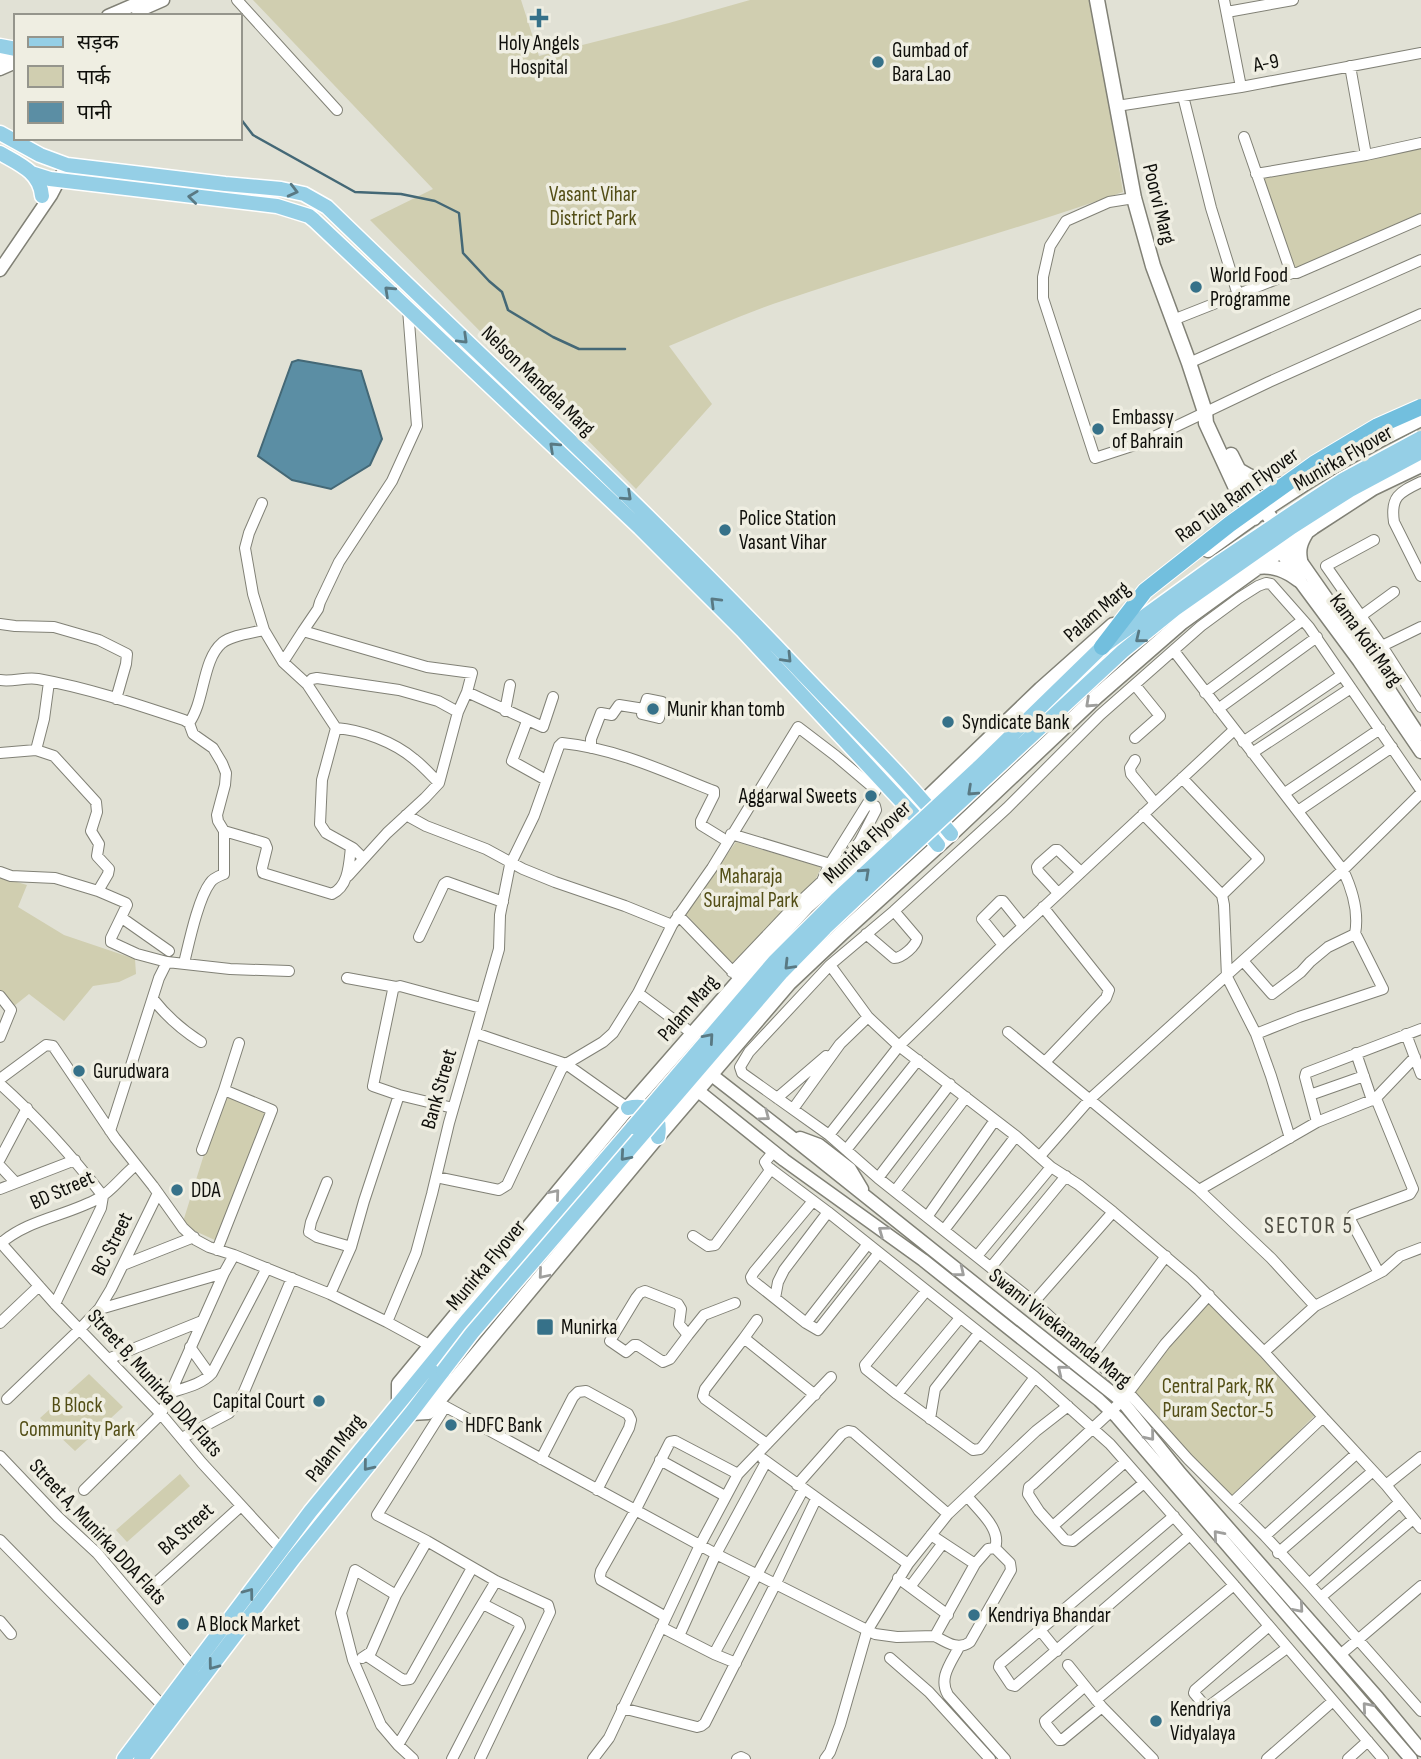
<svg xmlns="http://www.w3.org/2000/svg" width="1421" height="1759" viewBox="0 0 1421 1759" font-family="'Sofia Sans Condensed','Noto Sans Devanagari',sans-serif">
<rect width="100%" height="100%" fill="#e1e1d5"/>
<path fill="#d0ceb0" d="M253,0H521L539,56L669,23L750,0H1092L1123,192C1007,233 889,264 773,304C738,316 703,332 669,346L712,404L636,489L370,220L433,189Z
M1421,149V214L1294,271L1261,176Z
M736,842L821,867L815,881L731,964L685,913Z
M0,877L27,885L18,907L64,935L135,959L136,974L119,982L93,986L64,1021L29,994L14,1006L0,992Z
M224,1090L272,1110L219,1242L182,1225Z
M1208,1301L1315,1415L1231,1500L1131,1389Z
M89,1374L123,1407L75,1451L40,1418Z
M180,1474L190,1486L127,1542L116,1530Z"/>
<path fill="#5b8ea4" stroke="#446876" stroke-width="2" d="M298,360L361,371L382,439L370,465L331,489L292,480L258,456L292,362Z"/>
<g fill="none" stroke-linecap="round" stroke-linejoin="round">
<path stroke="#446876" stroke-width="2.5" d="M240,118L253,135L355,192L401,194L435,201L459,213L463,253L489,281L502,292L508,310L553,337L579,349H625"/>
<defs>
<path id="minor" d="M237,0L337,110
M1224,0L1241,87
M1227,12L1293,0
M1350,66L1366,155
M1183,96L1211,208L1238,295
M1117,106L1241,87L1421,53
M1244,137L1290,270L1292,273H1297L1421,219
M1256,174L1366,155L1421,143
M1134,198L1109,202L1066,221L1050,246L1043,277V298L1095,458L1141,443L1269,382L1421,314
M408,309L417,426L392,481L339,562L320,602L318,609L303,631L427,667L472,673L467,692L543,727L553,697
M1173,320L1292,273
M1189,363L1421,260
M1421,482C1400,492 1390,496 1394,522L1421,576
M262,503L249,533L245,548L253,594L264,630L283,662L307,684L336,728L322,780L320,824L326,833L353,848L363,858
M1374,540L1326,566L1382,646L1421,707
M1361,616L1394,592
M0,624L15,626L54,627L99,640L127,654L126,664L116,699
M1174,651L1343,870C1352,889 1359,913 1355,934L1328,947L1310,962L1301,972L1272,994L1244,962
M1363,659L1382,646L1421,627
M283,662L303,631
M0,680C13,682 25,677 38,679C88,688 136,704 184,720L189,723L193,734L213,748L222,763L226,773L225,785L217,815L218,821L224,831V874C219,876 213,878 210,883C198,899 189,943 184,963
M307,684L312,679L317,678L399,690L438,701L458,712
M1135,685L1160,716L1135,738
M1205,693L1303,620
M647,699L662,702L659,718L642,714Z
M1218,709L1317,637
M505,711L510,685
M527,721L512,761L546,780
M189,723C205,701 202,660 222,643C232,635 252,633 264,630
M336,728C362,730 394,742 414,759C423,766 431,775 439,783
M1243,742L1342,675
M591,748V739L601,713L612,715L619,705L644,709
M36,750L54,756L96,802L97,812L91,831L99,844L97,856L109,869L108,874L98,891L126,903L127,905L111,938V942L137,954L167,962L230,969L289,971
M0,753L36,750L44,719L49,682
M1252,753L1351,688
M1135,760L1130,768L1131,774L1155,803
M1182,778L1259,859L1222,895
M1421,790L1309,627L1271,584L1266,583L1258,586L1239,598L1201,626L1100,715L1007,808L894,911L830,965L749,1052L740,1067L742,1073L829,1135L878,1178L1034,1302L1092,1356L1128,1392L1188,1459L1265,1536L1309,1584L1421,1711
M1285,793L1380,729
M1298,811L1392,747
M1143,814L1222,895L1224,905L1227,977L1256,1034L1299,1017L1383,989L1355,933
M406,815L426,826L486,849L523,869L555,882L625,906L672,925
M224,831L265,843L267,848L262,868L263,873L332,894C349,886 349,864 351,847
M731,834L830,864
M0,872L11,876L55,878L98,891
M348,876L387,833L425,798L439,783L458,712L467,692
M1058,893L1038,871L1037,867L1039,864L1055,850H1058L1081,872
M1043,907L1109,990L1106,998L1045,1062
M678,915L736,975
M122,918L169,951
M866,934L894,958C902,958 916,946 917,938L894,911
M419,937L444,884L447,882L503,902
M1003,945L982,919L1000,901H1003L1023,926
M830,965L868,1017L899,1046L1016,1136L1051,1167L1079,1185L1113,1212L1192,1279L1264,1352L1323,1417L1386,1485L1421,1528
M732,972L787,914L849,856L860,841L876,810L875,806L867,805
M347,978L396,987L400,986L481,1008
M396,987L393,990L373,1086L399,1095L453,1108
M638,993L693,1034
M0,996L11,1010L0,1037
M153,999C167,1017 182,1030 201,1042
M1008,1032L1199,1190L1271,1258L1315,1306
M475,1033L566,1064L628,1108
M1256,1034L1271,1076L1290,1138
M1406,1034L1421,1074
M1356,1053L1372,1100
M0,1079L46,1045L53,1046L115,1138L153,1186L183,1228L196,1240L209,1247L234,1255L330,1294L387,1322L431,1346
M0,1084C38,1118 72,1156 103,1196L101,1208L55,1304
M1310,1095L1364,1076
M777,1098L826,1056
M1374,1100L1415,1057
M793,1109L840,1044L868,1017
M1317,1122L1305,1077L1306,1073L1421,1029
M110,1131L159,978L167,962
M829,1135L899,1046L1003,945L1234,730
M202,1150L224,1090L239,1043
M846,1150L918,1060
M774,1151L765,1162L768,1167L828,1212L1035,1377L1110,1444L1234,1585L1383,1759
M1040,1156L1090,1099L1343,870L1421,793
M0,1159L27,1108
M0,1166L15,1182
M436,1177L499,1190L507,1185L561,1070L566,1064L603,1042L613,1033L638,993L672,925L712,868L798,727L836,756L876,790L828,867L822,881
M878,1178L950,1084
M327,1182L311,1222L309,1232L317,1237L351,1247
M0,1189L75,1160
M1199,1190L1317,1122L1372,1100L1377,1101L1413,1189L1410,1194L1353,1215L1351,1218V1221L1379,1273
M895,1191L966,1097
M813,1201L754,1272L751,1277L752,1280L806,1323L818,1330L878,1254
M927,1217L995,1120
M944,1230L1016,1136
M693,1236L708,1246L715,1245L771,1169
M0,1242L55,1304L161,1414L202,1463L282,1550
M0,1244C28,1219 67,1216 99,1198C111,1192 124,1174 136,1165
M217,1250L272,1110L224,1090
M977,1256L1051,1167
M123,1265L194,1237
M991,1267L1066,1176
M645,1291L678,1304L681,1309L679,1324L688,1335L670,1359L663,1362L637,1345H634L626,1352L610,1341L636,1298L640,1293Z
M926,1291L865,1365L866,1369L897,1394L973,1450L980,1449L983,1446L1035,1377
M330,1294L351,1247L364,1201L399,1095
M775,1298L778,1282L784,1270L828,1212
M1034,1302L1113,1212
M100,1309L224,1273
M387,1322L416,1253L432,1194L449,1123L499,949L500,915L510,865L534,816L559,746L562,743C614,748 664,771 711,790L714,791V795L701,821V825L727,841
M0,1323L39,1286
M806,1323L867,1245
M688,1335L704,1315L735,1303
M744,1338L757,1320
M190,1347L210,1375
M1264,1352L1315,1306L1383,1271L1400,1256L1421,1248
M1092,1356L1166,1256
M108,1359L202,1321
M169,1393C184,1388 201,1385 212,1373L267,1268
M897,1394L960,1318
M7,1399L80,1329L99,1309L111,1289L158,1193
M437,1402L716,1554L875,1634L897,1637L935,1636L975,1564L988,1549L995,1548L1010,1563L1011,1570L970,1642C958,1651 946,1642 935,1636
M445,1407L377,1515L427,1541L496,1581L548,1605L550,1612L480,1759
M930,1419L935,1389L979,1333
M182,1438L229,1413L243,1394L292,1278
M767,1444L705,1399L703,1396L705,1389L744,1338L815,1395
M0,1456L58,1517L97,1553L193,1667
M541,1459L573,1397L578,1392L586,1391L628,1414L631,1420L629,1428L597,1490
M763,1459L908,1564
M660,1460L725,1496
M1144,1483L1073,1541L1065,1540L1039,1511L1028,1494L1029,1487L1033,1484L1122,1401L1165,1344L1209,1295
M797,1485L842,1434L848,1431L853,1432L948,1514
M1386,1485L1421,1457
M84,1490L161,1414L224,1273L234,1255
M967,1496C978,1510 1002,1529 995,1548
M1232,1503L1323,1417
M1174,1516L1000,1664L999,1667L1011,1685L1015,1686L1190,1535
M1053,1526L1125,1462
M931,1535L975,1564
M1265,1536L1356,1454
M0,1540L164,1707
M1278,1553L1373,1471
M898,1578L948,1615
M158,1581L241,1506
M1309,1584L1400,1502
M910,1587L943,1543
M396,1595L355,1570L341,1613L353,1660L381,1725L398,1745L413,1759
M1321,1597L1413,1519
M666,1617L601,1580L600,1576L601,1571L635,1511L670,1442L675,1441L738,1474
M0,1621L11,1634
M1269,1626L1195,1690L1194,1693L1205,1706H1209L1287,1648
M661,1627L714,1654L736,1663
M1040,1630L1057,1651
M679,1636L716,1554L766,1462
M959,1647C951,1663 938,1678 948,1695L1005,1759
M714,1654L803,1490
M1340,1655L1421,1586
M367,1656L403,1680L410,1679L472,1568
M362,1658L371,1652L396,1595L427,1541
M890,1658L929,1692L990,1759
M1068,1665L1102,1707L1153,1759
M1085,1686L1045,1721L1046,1724L1059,1740H1062L1102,1707
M1096,1700L1234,1585
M622,1708L697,1727L701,1726L705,1723L776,1583L816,1499
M398,1745L496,1581
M452,1759L520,1627L518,1622L483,1604
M593,1759L609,1738L700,1545L738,1474L831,1377
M737,1759L741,1757L745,1759
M825,1759L830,1752L840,1725L867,1631L908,1564L948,1514L1036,1431L1068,1406
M1267,1759L1333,1701
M1348,1759L1368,1741"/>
<path id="tertiary" d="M138,11L163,0
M108,16L145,0
M0,57L16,53
M0,69L16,62
M0,270L51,195L62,174
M1280,550L1299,580L1359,661L1421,752
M1295,553L1367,656L1419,735
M704,1069L790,1136L1122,1401L1180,1473L1378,1698L1421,1750
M692,1086L784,1160L923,1260L1099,1400L1117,1417L1411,1759
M800,1138L819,1145L850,1169L862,1189"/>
<path id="secondary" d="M1097,0L1134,198L1153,266L1189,363L1205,412L1206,423L1235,486L1254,518
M1231,455L1244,481L1282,534
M1240,471C1256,481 1271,486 1290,485
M1208,550C1228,536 1246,522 1266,509C1315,475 1367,445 1421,419
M1300,560C1298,549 1300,543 1306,533
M1257,567C1274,565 1286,570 1299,580
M399,1403V1384L621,1116L760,957L807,906L912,813L1041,689L1113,625
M411,1413L428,1412L437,1402L652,1143L789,983L842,933L951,834L1097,696L1182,622L1313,527L1373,488L1421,465"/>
<path id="primary" d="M0,46L16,49
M0,133L40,155L67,165L225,184L281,189L304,194L327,207C484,359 645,508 796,667C848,722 903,775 951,834
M0,153C19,164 40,172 42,196
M31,173L50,179L277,206L309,216L314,220L640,528L742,630L912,813L938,845
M628,1108C649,1103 662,1115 658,1137
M124,1759L310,1512L468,1319L633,1127
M141,1759L293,1559L411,1413L443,1371"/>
</defs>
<use href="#minor" stroke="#818176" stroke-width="12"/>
<use href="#tertiary" stroke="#818176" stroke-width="15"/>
<use href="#secondary" stroke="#818176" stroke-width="17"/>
<use href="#primary" stroke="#fff" stroke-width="17"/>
<use href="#minor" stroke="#fff" stroke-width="10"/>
<use href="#tertiary" stroke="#fff" stroke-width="12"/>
<use href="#secondary" stroke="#fff" stroke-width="14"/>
<use href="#primary" stroke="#95cfe6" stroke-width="14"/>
<defs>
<path id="primary-bridge" d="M633,1127L774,962L836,900L979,767L1102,647L1221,561L1312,500L1343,480L1421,438
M443,1371L472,1333L782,972L825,928L860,895L1123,651L1175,609L1292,527L1350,490L1421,452"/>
<path id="trunk-bridge" d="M1102,647L1145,591L1230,524L1314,464L1378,426L1421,407"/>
</defs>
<use href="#primary-bridge" stroke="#fff" stroke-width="17" stroke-linecap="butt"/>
<use href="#trunk-bridge" stroke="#fff" stroke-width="18" stroke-linecap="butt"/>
<use href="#primary-bridge" stroke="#95cfe6" stroke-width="14"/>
<use href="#trunk-bridge" stroke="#72bfde" stroke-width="16"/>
</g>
<defs><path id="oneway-chevron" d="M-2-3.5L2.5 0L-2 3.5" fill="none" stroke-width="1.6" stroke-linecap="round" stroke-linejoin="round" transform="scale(1.75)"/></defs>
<g stroke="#597983">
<use href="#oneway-chevron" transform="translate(293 191) rotate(14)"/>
<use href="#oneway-chevron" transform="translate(193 197) rotate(-173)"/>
<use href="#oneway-chevron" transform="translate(389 291) rotate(-137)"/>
<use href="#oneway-chevron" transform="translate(463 339) rotate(44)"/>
<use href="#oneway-chevron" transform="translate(554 447) rotate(-137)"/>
<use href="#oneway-chevron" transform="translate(627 496) rotate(43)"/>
<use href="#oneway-chevron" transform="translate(715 602) rotate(-135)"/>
<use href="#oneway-chevron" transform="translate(1140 638) rotate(141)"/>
<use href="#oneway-chevron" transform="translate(787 658) rotate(46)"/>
<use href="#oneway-chevron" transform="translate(972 791) rotate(137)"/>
<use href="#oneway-chevron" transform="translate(865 873) rotate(-43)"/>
<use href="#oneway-chevron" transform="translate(789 965) rotate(134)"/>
<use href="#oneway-chevron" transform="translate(709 1038) rotate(-49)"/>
<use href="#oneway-chevron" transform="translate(625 1156) rotate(131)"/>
<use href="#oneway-chevron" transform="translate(368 1466) rotate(129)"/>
<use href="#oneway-chevron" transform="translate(249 1593) rotate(-53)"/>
<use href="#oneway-chevron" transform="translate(213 1665) rotate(127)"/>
</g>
<g stroke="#9f9f9d">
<use href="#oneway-chevron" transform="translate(1090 703) rotate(137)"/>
<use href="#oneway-chevron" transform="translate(765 1116) rotate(37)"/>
<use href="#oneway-chevron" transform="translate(555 1194) rotate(-50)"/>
<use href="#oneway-chevron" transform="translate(883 1231) rotate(-144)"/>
<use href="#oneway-chevron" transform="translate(960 1272) rotate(39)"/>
<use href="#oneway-chevron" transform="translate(543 1274) rotate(130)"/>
<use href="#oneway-chevron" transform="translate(1062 1370) rotate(-141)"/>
<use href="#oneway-chevron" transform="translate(1150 1436) rotate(51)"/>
<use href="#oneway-chevron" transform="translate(1218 1535) rotate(-131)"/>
<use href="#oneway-chevron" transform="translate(1299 1608) rotate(49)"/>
<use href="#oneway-chevron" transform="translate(1367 1707) rotate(-131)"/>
</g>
<g fill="#367189" stroke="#efeee2" stroke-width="2.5">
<path d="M535.5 7.5h7v7h7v7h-7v7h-7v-7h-7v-7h7z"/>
<circle cx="878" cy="62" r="7"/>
<circle cx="1196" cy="287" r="7"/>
<circle cx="1098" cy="429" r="7"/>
<circle cx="725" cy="530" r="7"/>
<circle cx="653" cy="709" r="7"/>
<circle cx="948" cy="722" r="7"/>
<circle cx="871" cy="796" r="7"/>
<circle cx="79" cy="1071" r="7"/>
<circle cx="177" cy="1190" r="7"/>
<rect x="536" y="1318" width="18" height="18" rx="3.5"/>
<circle cx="319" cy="1401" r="7"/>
<circle cx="451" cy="1425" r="7"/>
<circle cx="974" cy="1615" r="7"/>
<circle cx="183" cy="1624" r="7"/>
<circle cx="1156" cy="1721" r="7"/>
</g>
<g text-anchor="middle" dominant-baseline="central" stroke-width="7" stroke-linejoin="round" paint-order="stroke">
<g font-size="21" fill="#0f0f0b" stroke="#efeee2" text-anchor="start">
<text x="539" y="43" text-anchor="middle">Holy Angels<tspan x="539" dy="24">Hospital</tspan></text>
<text x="892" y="50">Gumbad of<tspan x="892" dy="24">Bara Lao</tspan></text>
<text x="1210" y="275">World Food<tspan x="1210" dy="24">Programme</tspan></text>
<text x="1112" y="417">Embassy<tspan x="1112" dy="24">of Bahrain</tspan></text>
<text x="739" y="518">Police Station<tspan x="739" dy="24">Vasant Vihar</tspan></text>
<text x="667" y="709">Munir khan tomb</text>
<text x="962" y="722">Syndicate Bank</text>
<text x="857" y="796" text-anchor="end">Aggarwal Sweets</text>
<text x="93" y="1071">Gurudwara</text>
<text x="191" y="1190">DDA</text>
<text x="561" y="1327">Munirka</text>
<text x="305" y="1401" text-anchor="end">Capital Court</text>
<text x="465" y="1425">HDFC Bank</text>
<text x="988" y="1615">Kendriya Bhandar</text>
<text x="197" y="1624">A Block Market</text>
<text x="1170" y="1709">Kendriya<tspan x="1170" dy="24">Vidyalaya</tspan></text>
</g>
<g font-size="21" fill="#0f0f0b" stroke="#efeee2">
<text transform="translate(1266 63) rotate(-11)">A-9</text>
<text transform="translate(1159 204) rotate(76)">Poorvi Marg</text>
<text transform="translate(538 381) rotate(44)">Nelson Mandela Marg</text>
<text transform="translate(1343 458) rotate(-30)">Munirka Flyover</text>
<text transform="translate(1237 495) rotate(-36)">Rao Tula Ram Flyover</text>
<text transform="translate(1097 612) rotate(-41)">Palam Marg</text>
<text transform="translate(1366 640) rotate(54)">Kama Koti Marg</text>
<text transform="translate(867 842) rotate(-43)">Munirka Flyover</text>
<text transform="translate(688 1008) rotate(-49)">Palam Marg</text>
<text transform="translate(439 1089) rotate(-74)">Bank Street</text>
<text transform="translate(62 1190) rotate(-24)">BD Street</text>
<text transform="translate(112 1244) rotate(-64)">BC Street</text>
<text transform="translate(486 1265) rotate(-50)">Munirka Flyover</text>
<text transform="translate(1060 1328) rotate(39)">Swami Vivekananda Marg</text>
<text transform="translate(155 1383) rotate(48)">Street B, Munirka DDA Flats</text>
<text transform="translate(335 1448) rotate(-51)">Palam Marg</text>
<text transform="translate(186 1529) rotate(-42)">BA Street</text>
<text transform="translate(98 1532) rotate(47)">Street A, Munirka DDA Flats</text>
</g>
<g font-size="21" fill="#534e16" stroke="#efeee2">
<text x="593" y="194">Vasant Vihar<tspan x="593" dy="24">District Park</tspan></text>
<text x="751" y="876">Maharaja<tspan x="751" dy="24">Surajmal Park</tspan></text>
<text x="1218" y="1386">Central Park, RK<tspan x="1218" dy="24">Puram Sector-5</tspan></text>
<text x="77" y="1405">B Block<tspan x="77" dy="24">Community Park</tspan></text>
</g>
<g font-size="23" letter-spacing="2" fill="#4e4d43" stroke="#efeee2">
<text x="1309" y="1226">SECTOR 5</text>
</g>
</g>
<rect x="14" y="14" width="228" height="126" fill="#efeee2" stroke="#95958c" stroke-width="2"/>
<rect x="28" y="37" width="35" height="10" fill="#95cfe6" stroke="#95958c" stroke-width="2"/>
<text x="77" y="49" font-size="21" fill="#0f0f0b">सड़क</text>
<rect x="28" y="66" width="35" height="21" fill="#d0ceb0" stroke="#95958c" stroke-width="2"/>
<text x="77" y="84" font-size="21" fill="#0f0f0b">पार्क</text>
<rect x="28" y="102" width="35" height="21" fill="#5b8ea4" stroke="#95958c" stroke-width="2"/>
<text x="77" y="119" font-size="21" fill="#0f0f0b">पानी</text>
</svg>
